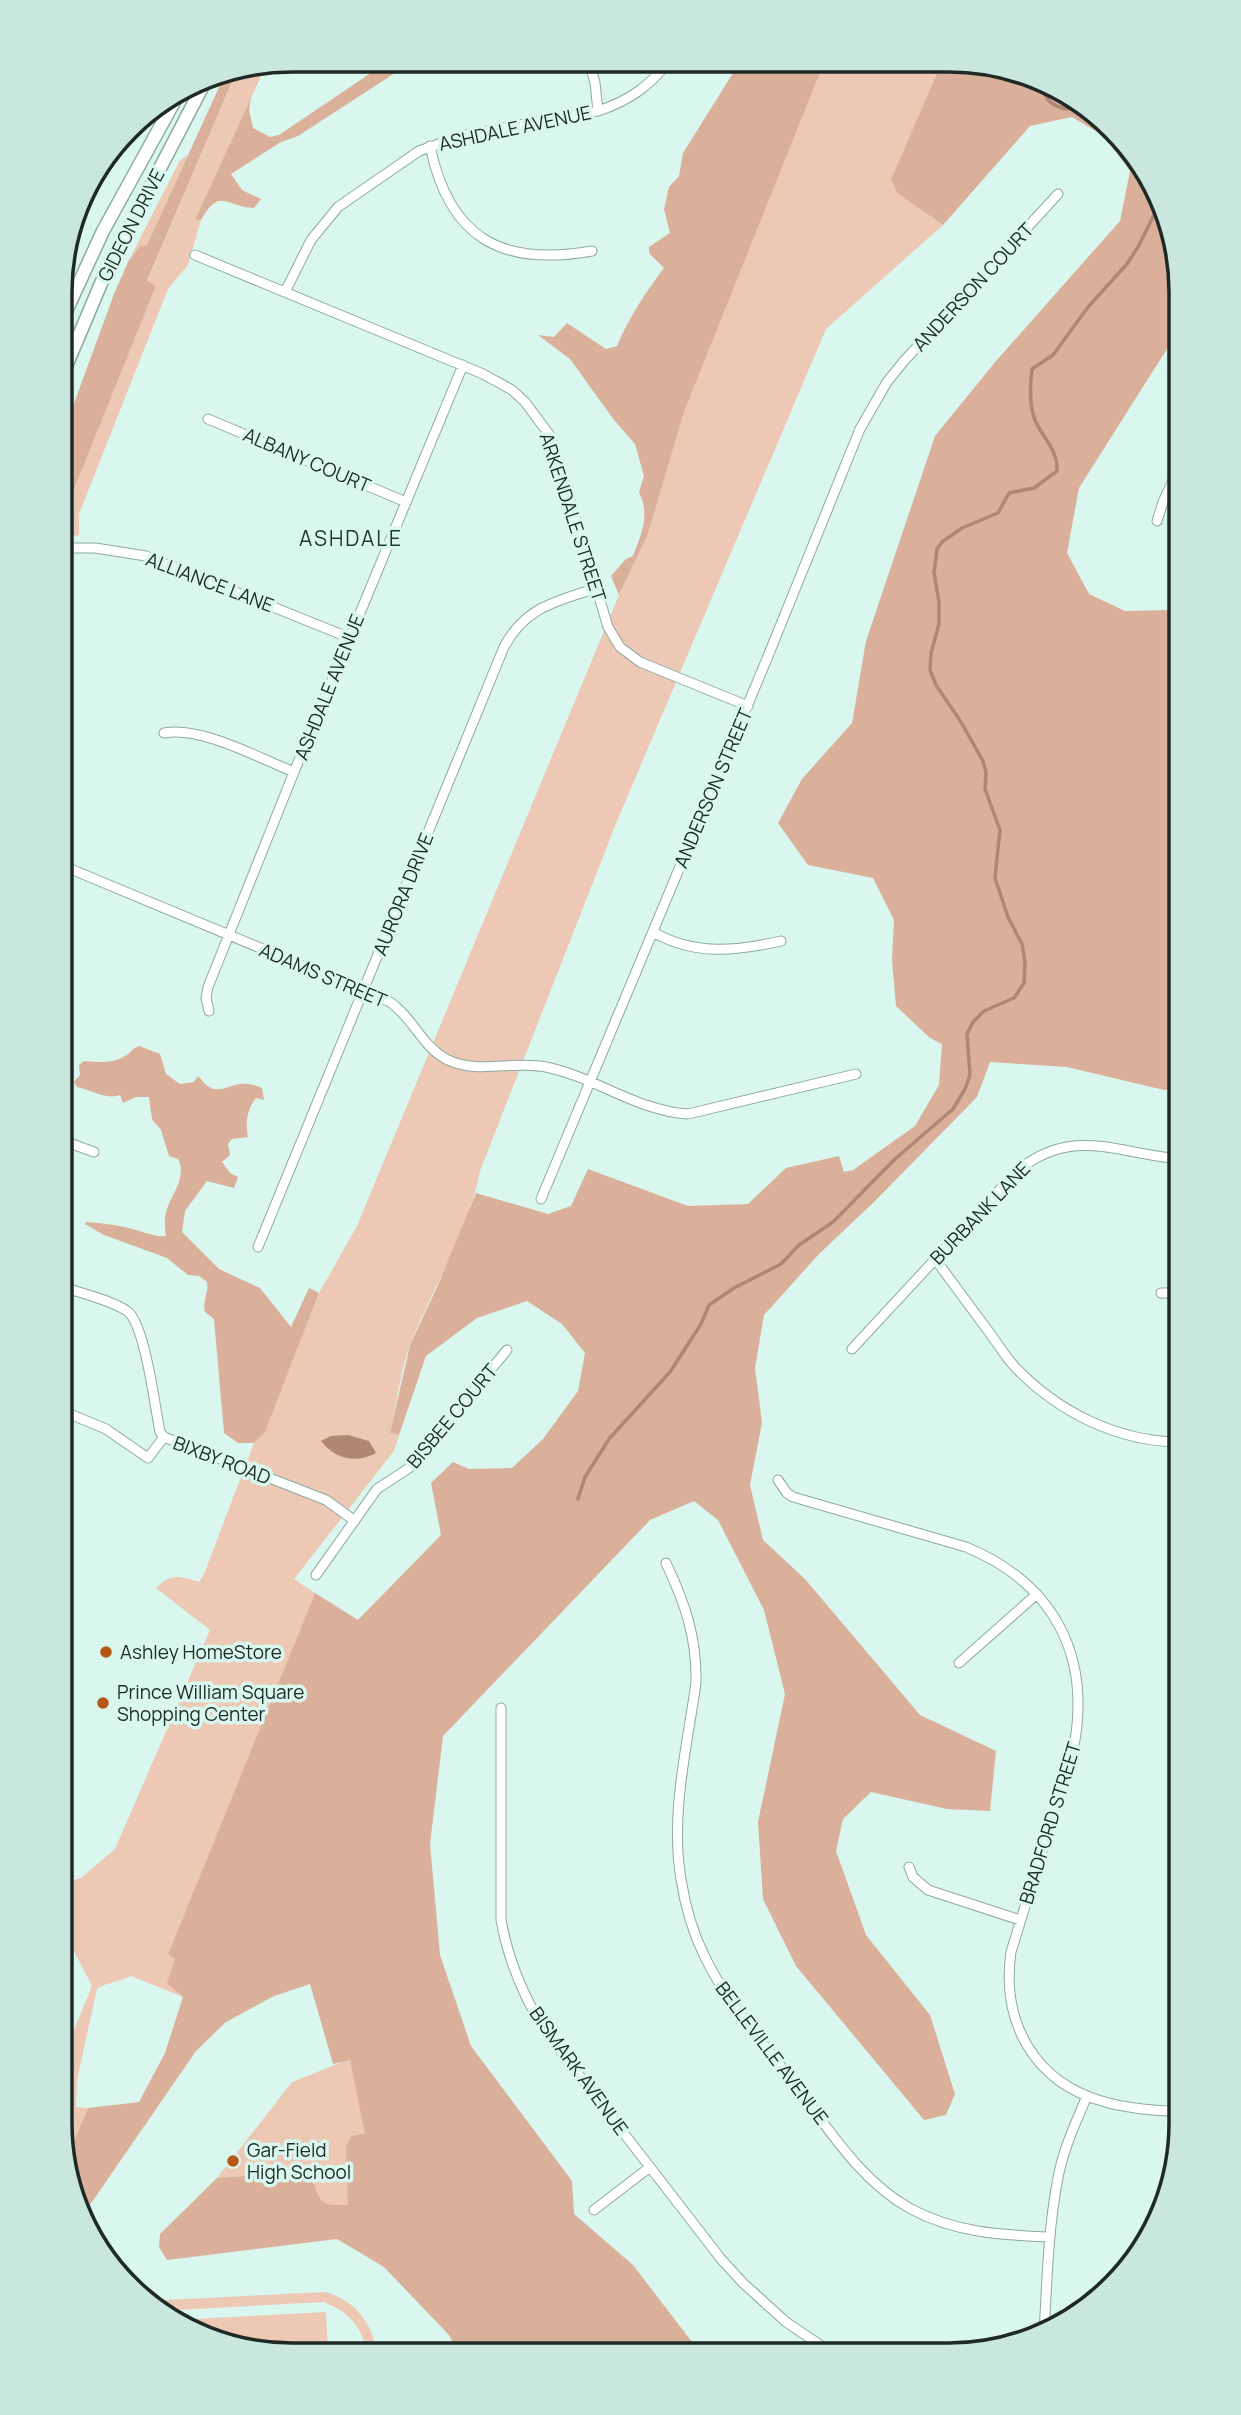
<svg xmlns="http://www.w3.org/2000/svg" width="1241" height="2415" viewBox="0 0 1241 2415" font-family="Manrope,sans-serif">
<rect width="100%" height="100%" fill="#d9f7ee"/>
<path fill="#edc8b5" d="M824,63L941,64L891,179L897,193L943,225L826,329L617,821L480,1171C468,1232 434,1286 411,1342C400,1370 397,1404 390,1433L399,1435L394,1451L294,1579L315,1593L168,1954L176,1959L183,1997L131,1976C120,1982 106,1982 97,1989L77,2080L76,2107L88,2108L66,2161L60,2124V2064L92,1986L60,1924V1914L68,1904L60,1897V1884L81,1878L115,1849L210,1630L156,1588C172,1573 178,1576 199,1582L204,1574L254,1443L265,1432L319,1293L357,1226L619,595L648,534L684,412Z
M266,65L196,219L201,220L188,265L168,289L79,514V535L61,538V522L156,286L147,282L237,70Z
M188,155L147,245L140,246L128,262L180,160Z
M350,2059L366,2135L348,2192V2205C328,2205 319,2207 315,2185L307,2179L244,2176L217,2178L292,2082Z
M324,2292C354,2298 374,2325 377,2354H367C363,2327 348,2311 323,2302L159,2311L144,2301Z
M326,2312L328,2354L261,2353L202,2338L173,2320Z"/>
<path fill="#dab09b" d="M390,60H415L298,136L281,142L231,174L242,190L261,199L254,208C226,207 220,186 201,220H195L251,98L249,110L253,128L270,137L279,135Z
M740,62L824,63L684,412L648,534L619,595L611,576L626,559L633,556C642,532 650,516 639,492L644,476L635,444L614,420L570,359L538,335L554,337L567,323L606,349L617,346C629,317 646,292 664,268L649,253V247L670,233L664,209L669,187L679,176L683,153Z
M941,64H995L1103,117L1169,217L1181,291L1179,330L1079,488L1067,553L1089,594L1125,611L1170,610L1181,606V1089L1164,1090L1067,1067L990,1062L977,1097L874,1202L819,1254L764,1315L755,1368L762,1423L750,1485L763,1540L805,1579L920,1715L996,1751L990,1811L947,1809L871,1792L843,1819L836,1851L866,1935L930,2015L955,2094L946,2115L924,2120L796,1966L763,1899L758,1822L785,1694L764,1610L718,1520L694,1501L650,1520L443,1736L430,1844L440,1955L471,2046L572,2181L574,2214L633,2265L702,2355L458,2354L449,2335L384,2267L337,2239L167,2260L159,2247L160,2234L217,2178L244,2176L307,2179L315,2185C319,2206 328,2205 348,2205L346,2146L351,2136L365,2134L350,2060L333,2064L310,1984L274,1996L226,2022L196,2051L83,2215L72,2198L66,2161L88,2108L139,2102L165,2053L183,1997L167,1983L175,1959L168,1954L315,1593L358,1620L441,1535L431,1483L453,1462L469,1469L512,1468L543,1439L578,1391L585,1353L562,1324L527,1301L477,1318L426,1356L399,1435L390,1433L410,1345L438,1285L476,1193L548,1214L571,1206L588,1169L688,1206L748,1204L786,1168L839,1156L844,1172L853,1170L915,1126L939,1085L942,1044L930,1038L896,1006L892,960L894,920L873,878L808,865L778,823L802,779L852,723L866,641L935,436L996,361L1120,221L1130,171L1104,136L1072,117L1030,126L943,225L897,193L891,179Z
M237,70L147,281L156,286L61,522V439L114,294L128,262L140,246L147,245L226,72Z
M139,1046L160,1054L166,1074L180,1084L194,1082L198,1076C202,1080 206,1086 211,1088C227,1094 236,1076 262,1088L264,1100L256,1098C247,1109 245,1124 248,1137L232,1139L228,1144L230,1155L222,1162L230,1173L238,1177L234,1188L207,1181L185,1211L182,1232L219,1269L260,1288L291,1327L309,1288L319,1293L265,1432L254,1443H238L224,1433L214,1319L205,1312C202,1301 209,1293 207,1282L199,1276L188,1275L167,1258L104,1235L85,1224L86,1222C101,1223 118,1225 132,1229C144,1232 154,1237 166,1236C165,1229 164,1220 166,1213C170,1195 188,1178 178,1159L169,1156L161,1130L152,1119L149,1097H136L123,1103L120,1095C106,1100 91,1090 77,1087L74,1082L80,1075L79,1065L84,1061C98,1062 112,1064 125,1056C131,1053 132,1048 139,1046Z"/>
<path fill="#af8773" d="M348,1435L369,1441L376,1453C356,1464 335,1459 321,1441L331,1436Z"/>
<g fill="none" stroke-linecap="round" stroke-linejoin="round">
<path stroke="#af8773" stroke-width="3.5" d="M1044,88C1046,109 1067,110 1085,109
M578,1499L585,1477L609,1439L670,1372L701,1324L709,1305L734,1288L781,1264L799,1245L833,1222L895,1159L953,1109L965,1089L970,1075L967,1034L973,1022L984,1011L1014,998L1024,983L1025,962L1022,944L1008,917L995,878L1000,830L985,789L986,773L983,761L961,722L936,685L930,670L931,653L939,624V602L934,573L937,549L942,542L962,528L998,513L1009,493L1034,488L1057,471C1059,451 1042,437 1035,420C1029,405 1030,385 1032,369L1053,355L1088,307L1127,264L1138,247L1160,203"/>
<defs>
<path id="street" d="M589,61L595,83L598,111
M430,146C449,238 501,267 592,251
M195,255L483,374L512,390L525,402L551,437L608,627L620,647L640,662L748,706
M285,292L311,240L338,207L419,151L464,135L598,111C628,101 649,87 668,62
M208,419L406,502
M1157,521L1163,502L1181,463
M64,548H95L146,556L350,638
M164,733C201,726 259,758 294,772
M61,865L390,1002C414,1019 421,1045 446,1059C477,1075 512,1060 546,1067C595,1077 637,1111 688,1114L856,1074
M653,932C695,956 736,951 781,941
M209,1011L206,998L208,987L294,772L463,365
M61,1140L94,1152
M541,1199L766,661L860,429L887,382L904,361L1058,194
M258,1247L504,647C525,607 557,601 597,588
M935,1259C952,1282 969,1305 986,1328C996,1341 1004,1355 1015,1367C1058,1412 1118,1442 1181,1442
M60,1286C80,1293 111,1300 127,1311C145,1323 155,1408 160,1432L164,1437
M1161,1293H1181
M852,1349L1017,1171C1074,1125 1117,1154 1181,1159
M60,1410L106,1429L148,1458L164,1437
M164,1437L326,1500L355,1521
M778,1480L787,1493L793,1497L966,1547C1053,1583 1091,1654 1074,1746L1011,1952C1001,2022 1034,2083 1105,2102C1129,2109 1156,2110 1181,2112
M666,1563C685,1603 697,1638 696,1683C687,1747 670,1815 681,1879C685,1905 692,1931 704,1955C725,2000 759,2038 789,2077C825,2123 858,2180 911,2209C956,2233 1001,2235 1050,2237
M316,1575L377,1489L409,1468L507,1350
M959,1663L1037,1594
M501,1708V1920C508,1960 523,1995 544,2030L721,2259L743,2283L786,2322L835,2355
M909,1867L913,1877L928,1890L1020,1920
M594,2210L650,2167
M1044,2333C1047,2283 1048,2232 1057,2183C1062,2152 1075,2124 1087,2096"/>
<path id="secondary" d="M61,322L103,231L180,91
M61,378L105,274L208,76"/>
</defs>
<use href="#street" stroke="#8da9a1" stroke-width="11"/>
<use href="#secondary" stroke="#8da9a1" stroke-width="15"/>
<use href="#street" stroke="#fff" stroke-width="9"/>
<use href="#secondary" stroke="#fff" stroke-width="12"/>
</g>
<g fill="#b75615" stroke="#d9f7ee" stroke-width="2.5">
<circle cx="106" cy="1652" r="7"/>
<circle cx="103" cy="1703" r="7"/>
<circle cx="233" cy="2161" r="7"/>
</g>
<g text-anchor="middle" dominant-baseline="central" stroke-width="7" stroke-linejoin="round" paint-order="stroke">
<g font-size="19" fill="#1f2a27" stroke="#d9f7ee">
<text transform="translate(515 128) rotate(-12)">ASHDALE AVENUE</text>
<text transform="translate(131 225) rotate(-63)">GIDEON DRIVE</text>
<text transform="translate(973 287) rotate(-47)">ANDERSON COURT</text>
<text transform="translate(307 460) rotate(23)">ALBANY COURT</text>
<text transform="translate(573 517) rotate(72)">ARKENDALE STREET</text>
<text transform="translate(210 582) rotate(21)">ALLIANCE LANE</text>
<text transform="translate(329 687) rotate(-68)">ASHDALE AVENUE</text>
<text transform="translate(713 788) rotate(-67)">ANDERSON STREET</text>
<text transform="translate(403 894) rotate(-68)">AURORA DRIVE</text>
<text transform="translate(323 975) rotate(23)">ADAMS STREET</text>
<text transform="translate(980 1213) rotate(-46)">BURBANK LANE</text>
<text transform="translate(452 1416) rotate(-50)">BISBEE COURT</text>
<text transform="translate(222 1460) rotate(21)">BIXBY ROAD</text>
<text transform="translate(1050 1823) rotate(-73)">BRADFORD STREET</text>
<text transform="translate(772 2053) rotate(53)">BELLEVILLE AVENUE</text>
<text transform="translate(579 2071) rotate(54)">BISMARK AVENUE</text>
</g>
<g font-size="19" fill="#1f2a27" stroke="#d9f7ee" text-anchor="start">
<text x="120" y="1652">Ashley HomeStore</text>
<text x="117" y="1692">Prince William Square<tspan x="117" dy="22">Shopping Center</tspan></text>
<text x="247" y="2150">Gar-Field<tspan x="247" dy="22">High School</tspan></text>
</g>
<g font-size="21" letter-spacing="2" fill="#1e3731" stroke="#d9f7ee">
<text x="351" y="538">ASHDALE</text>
</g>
</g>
<path d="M0 0H1241V2415H0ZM292 72H949A220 220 0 0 1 1169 292V2123A220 220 0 0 1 949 2343H292A220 220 0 0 1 72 2123V292A220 220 0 0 1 292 72Z" fill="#cae7de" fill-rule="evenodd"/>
<path fill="none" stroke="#1f2a27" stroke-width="3.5" d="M292 72H949A220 220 0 0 1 1169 292V2123A220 220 0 0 1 949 2343H292A220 220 0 0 1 72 2123V292A220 220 0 0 1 292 72Z"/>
</svg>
